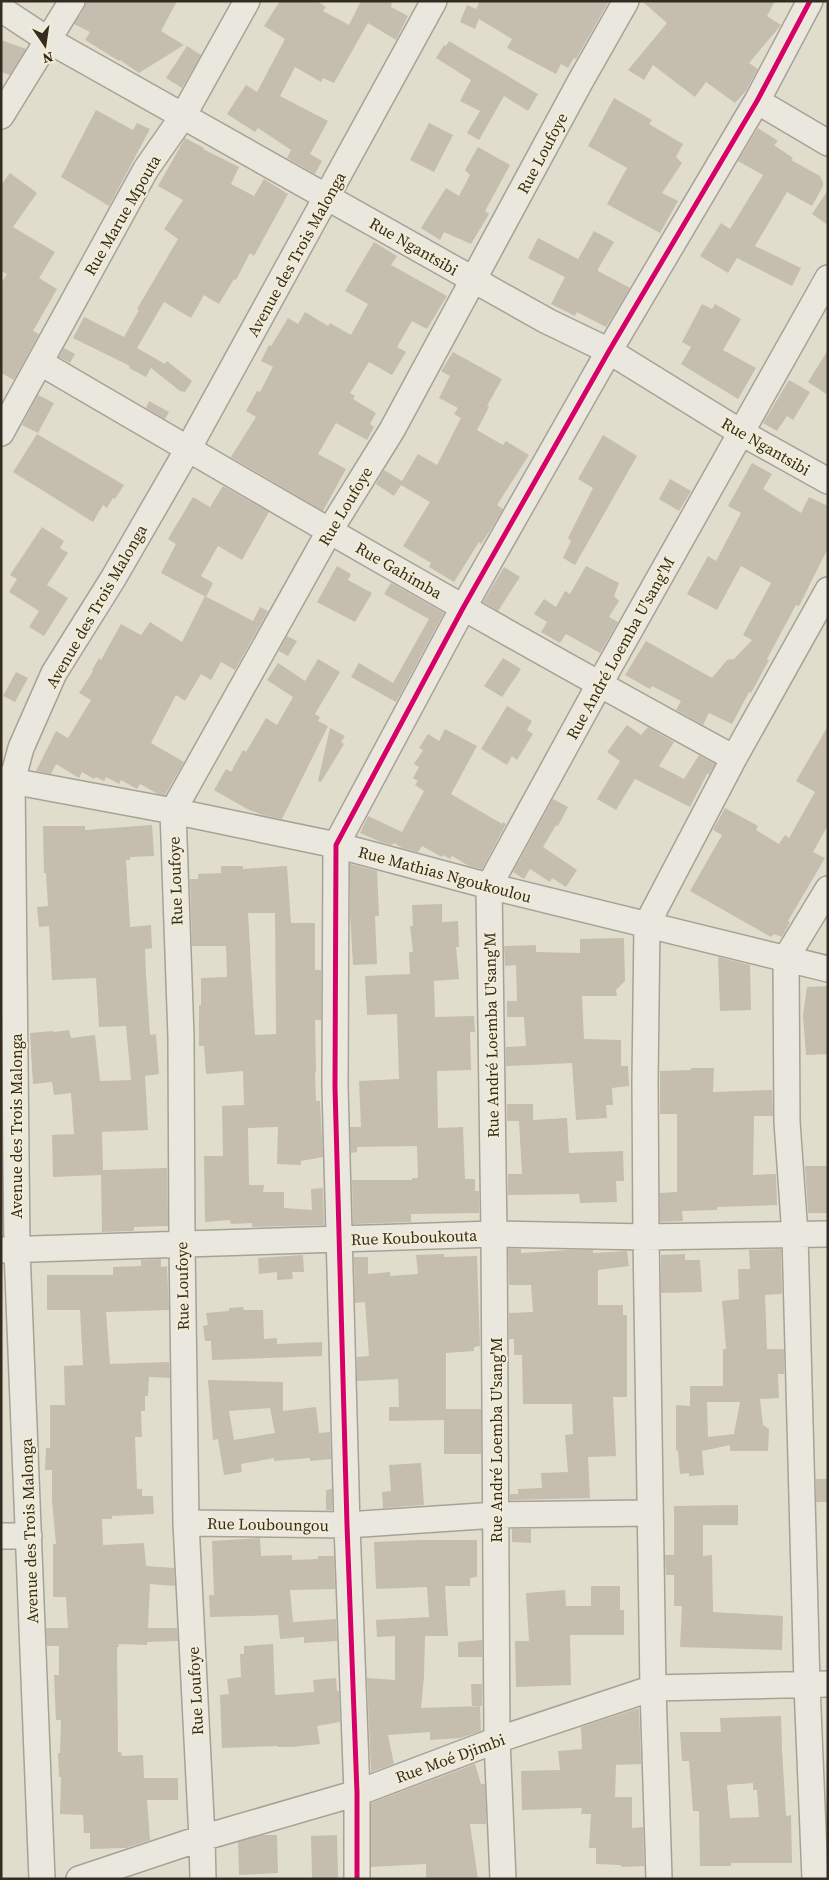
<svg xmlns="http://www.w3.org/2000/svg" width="829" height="1880" viewBox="0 0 829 1880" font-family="'Source Serif 4',serif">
<rect width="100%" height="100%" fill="#e1ddcd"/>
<path fill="#c5bdae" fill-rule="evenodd" d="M86,1H177L161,31L184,45L139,73L120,60L119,61L85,40L90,32L74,24L84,9Z
M280,1H317L326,7L323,11L349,25L361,1H392L391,7L408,16L396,40L368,23L334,83L323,78L321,82L295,67L280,96L328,121L310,154L322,161L315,174L287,158L291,150L258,128L255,132L227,114L246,85L257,92L285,39L264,26Z
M480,1H609L576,59L574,58L568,68L561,64L556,74L507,48L512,39L479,19L475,29L460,22L467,5L476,9Z
M642,1H775L767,16L781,25L749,63L758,69L745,92L735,103L706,82L695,97L653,65L644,80L628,70L667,23Z
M1,40L26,49L10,75L1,72Z
M449,41L538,94L528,111L504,96L479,140L467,133L480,111L460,101L471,80L436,58L444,45L446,46Z
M187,46L201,55L182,88L166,78Z
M614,98L652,120L649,124L683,144L676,157L682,163L662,193L678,201L660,233L607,204L627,168L588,146Z
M96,110L133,130L137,123L150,129L109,206L61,177Z
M429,123L453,135L434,172L410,160Z
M758,128L778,141L774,145L793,158L791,160L820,176L823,182V186L812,206L787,192L755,246L801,268L792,286L737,258L728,273L700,256L721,223L730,229L763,175L738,161Z
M185,138L204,148L203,149L239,167L231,184L254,196L264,179L288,194L254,256L250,253L236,280L234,279L219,304L204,295L191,318L164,302L137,348L165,364L167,361L192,381L185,392L180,391L151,368L146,377L129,368L130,366L73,338L84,317L124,337L139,310L137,309L178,239L164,229L183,200L158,186Z
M478,147L510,165L485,211L489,214L471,244L444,232L440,240L421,228L446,188L459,196L470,175L465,170Z
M10,173L37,193L13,227L55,252L39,278L57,289L33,331L39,334L14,380L1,373V283L7,274L1,271V185Z
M828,190V225L812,214Z
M594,231L614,242L598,269V271L630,288L606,327L577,312L575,316L551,304L565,277L528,258L538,238L578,259Z
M374,242L397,256L391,265L447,296L427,329L412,321L397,347L406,352L392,375L369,362L350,393L355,396L353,399L376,413L370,424L374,427L367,440L336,423L318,454L346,469L323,511L231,457L256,417L246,411L257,391L260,392L273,367L261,361L269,345L271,346L288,318L298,324L305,312L328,326L330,323L351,335L368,304L345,291Z
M702,304L712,309L715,304L741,319L723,350L756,368L738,399L681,364L691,347L682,342Z
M64,348L75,354L70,363L59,357Z
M828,350V395L808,382Z
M453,352L502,379L487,406L489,407L477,430L503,445L506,441L529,455L497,505L503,509L493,526L481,544L479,542L454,582L429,567L431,563L403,546L430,502L401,485L394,496L376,484L384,470L402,481L418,454L437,465L461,418L454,414L458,408L439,398L450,376L441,371Z
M789,380L810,392L793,420L787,416L777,431L763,423Z
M38,395L54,403L38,433L22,425Z
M149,401L169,412L165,419L146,408Z
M37,434L124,485L115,499L113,498L107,508L103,505L93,522L13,472Z
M603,435L637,456L575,565L563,558L571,541L568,538L593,488L578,479Z
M752,463L772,474L763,489L801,513L809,497L828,506V548L799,606L796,605L767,659L769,660L751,693L749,692L732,724L709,713L703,725L676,710L681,701L652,686L650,689L625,675L646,641L712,678L727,660L734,659L752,640L743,635L771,583L741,566L717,610L687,594L708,556L716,561L741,513L728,506Z
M670,479L691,491L679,511L659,499Z
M223,486L269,512L242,560L218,546L201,576L213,583L206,597L161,573L176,544L168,539L193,497L210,507Z
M42,527L64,541L60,548L68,553L47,585L68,598L44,636L29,627L39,611L9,592L17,579L10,575Z
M337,566L351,574L348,580L372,593L355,622L317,602Z
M586,566L619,583L614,596L619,601L609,617L618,622L600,653L566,634L560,643L541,632L547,622L534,614L544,599L556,607L565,591L570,594Z
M504,567L520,577L498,611L483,602Z
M391,583L444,613L396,702L351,677L359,663L393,683L429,619L384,594Z
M205,596L253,621L260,607L268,611L235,670L221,662L211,680L201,674L185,701L176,695L151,743L184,762L165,795L158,794L140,784L137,789L121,780L119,784L106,777L104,781L96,777L94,779L82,772L79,778L56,764L51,774L36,771L56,731L68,738L91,700L79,693L93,671L92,670L99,658L101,660L121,624L141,635L150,622L182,642Z
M287,636L297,641L288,656L279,651Z
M503,658L521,669L502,697L484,686Z
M318,659L340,672L315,714L320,717L318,721L328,726L282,819L263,815L249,810L214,790L226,769L231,772L243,750L246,752L266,718L277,725L293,697L267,680L278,663L305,681Z
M16,672L28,678L15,702L3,696Z
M507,706L532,721L527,730L533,734L517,760L512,756L507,765L481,749Z
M627,725L641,735L648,727L674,742L659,766L684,779L699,755L715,764L709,774H707L690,807L635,779L616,810L597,799L620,761L607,752Z
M828,726V825L813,852L825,858L788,921L790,922L782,937L774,934L771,937L690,891L722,835L713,830L725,808L758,826L756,830L779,844L785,835L789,838L815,792L796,781Z
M330,728L345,736L341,742L344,744L321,782L318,781Z
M445,729L477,746L451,794L502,824L503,822L506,824L482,869L469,866L452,856L450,859L443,855L442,857L422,846L418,852L402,848L394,843L392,845L381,842L360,833L368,816L402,832L424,791L415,785L418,781L413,778L419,767L414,764L423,750L419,748L428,734L439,741Z
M553,799L568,807L558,826L556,825L543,847L577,870L566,887L552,878L550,882L530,869L524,879L513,872Z
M152,825L154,856L130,857V860H126L130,927L151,925L152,948L145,949L146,975L150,1035L156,1034L159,1074L145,1076L148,1130L102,1132L103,1170L167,1168L168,1226L134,1227V1231L102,1232L101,1175L53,1177L52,1135L74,1134L71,1093L54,1095L52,1082L33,1084L30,1033L53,1031L54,1032L69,1030L71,1038L95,1035L100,1081L131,1080L126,1026L99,1027L96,978L52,980L49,926L39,927L37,907L48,906L46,873H44L43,826H85V830Z
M350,864L377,871L379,916H375L377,964L353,965L350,913Z
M221,866H243V869L287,866L291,923H315V970H321V1020H315L316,1072H315L316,1101H320L323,1157L301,1161V1165L277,1164L278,1127L248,1128L249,1185H264L263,1192H284V1208L312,1210L311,1189L323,1188L324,1225L252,1227V1223L231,1224L230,1220L205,1222L204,1156H223L222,1106L244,1105L243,1071L206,1074L204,1046H199V1005H201V978L227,977L226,946H192L190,879H198V874L221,873ZM248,913H275L276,1034L255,1035Z
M442,904V922L458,921L459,947H456L459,979L434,981L435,1017L474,1016L475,1032H470L471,1070L437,1071L438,1128L463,1127L465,1179H475V1191H479V1213L411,1214V1222L353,1224L352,1180H412V1178H418L417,1146L357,1147V1152L351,1153L350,1127H361L359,1081L399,1079L397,1014L367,1015L365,976L410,974L409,952H413L410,926H413L412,905Z
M624,938L625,981L616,990L617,996H582L584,1039L621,1040V1066H628L629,1086L612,1088L613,1105H606L607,1118L576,1120L572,1063L506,1066V1047L526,1046L524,1017H507V1001H517L516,965L505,966L504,946L536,945V952L580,953V939Z
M718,957L750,965L751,1010L720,1011Z
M828,986V1054L806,1055L803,1015L807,987Z
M691,1068H714L713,1092L772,1090L773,1116H754L753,1175L776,1174L777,1205L717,1207V1210L682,1211L683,1221L660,1222V1193L677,1192V1114H660V1071L691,1070Z
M507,1104H533V1120L567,1118L569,1153L623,1151L624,1181H616L617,1202L580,1203L579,1194L508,1195V1174H522L519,1121H507Z
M805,1166H828V1213H808Z
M508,1249H521V1253L568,1250H593V1253L627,1251L629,1266L598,1270V1305H623V1315H627V1397H613L616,1456L588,1457L590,1498L510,1500V1494H518V1489L542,1488L541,1473L568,1472L565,1435L573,1434L572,1404H523L522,1355H514V1339H509V1313L533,1312L531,1285H509Z
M781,1249L782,1294L765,1295L767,1349H784V1374H778L779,1398L760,1399L763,1425L769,1429L768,1451H730V1445L702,1451L704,1475L689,1476V1473L680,1474L678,1451L676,1450V1405L690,1406V1386H723V1349H726L722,1301L739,1299L738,1269H750L749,1250ZM707,1402H740L734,1434L708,1437Z
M444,1254V1257L477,1256L480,1346L474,1347V1351L446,1353V1409H481V1454H444V1420L389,1421V1407H399L398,1379L357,1381V1357L369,1356L365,1302L355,1303L354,1257H368V1274L390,1272V1276L418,1274L416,1255Z
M685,1254V1260H700L702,1292L661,1293V1255Z
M303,1255L304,1272H292L293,1279L277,1280V1272L259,1274L258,1258Z
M161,1259V1267L167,1266L169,1310L106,1312L110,1364L169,1362L170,1378L149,1377L148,1396H145V1411H141L142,1437H135L137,1489H142V1496H153L154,1514L112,1516V1519H102L103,1545L144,1543L146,1566L174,1568L175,1586L150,1584L148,1628H177L178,1641L147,1642V1645L119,1644V1647H117L118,1752H121L122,1756L143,1755L144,1778H178V1800H147L150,1840L126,1848L90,1849V1833H84L83,1815L60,1814L61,1777H59L58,1753H60L61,1720H56L54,1675H59V1646H47L46,1628H68L66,1597H53V1544H56L52,1501V1470H45L46,1448H50V1405H65L64,1366L83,1365L80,1310H47V1275H113V1267L141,1266V1260Z
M243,1307L244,1310H263L264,1339L277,1338V1344L322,1342V1356L212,1360L211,1341H205L203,1326L208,1325L206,1313L229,1311V1308Z
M208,1380L283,1382V1411L316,1407L319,1433L330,1432L331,1459L310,1461V1458L274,1461V1458L241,1464L242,1472L224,1475L218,1439L213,1440ZM270,1408L275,1433L234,1440L229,1411Z
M421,1463L424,1505L383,1508L382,1492L391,1491L389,1465Z
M816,1479H828V1502H816Z
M332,1489V1510H326V1490Z
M738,1505V1525H703V1556L712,1555L713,1612L783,1616L782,1650L680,1647L682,1606H674V1575H666L665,1555H674V1506Z
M512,1529H531V1543L512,1542Z
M260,1538L261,1556L292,1555V1560L318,1559V1556H334L335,1589L290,1590L293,1622L336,1619L337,1641L304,1643V1637L280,1639L278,1615L210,1617L209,1595H214L212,1541Z
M421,1540H477V1577L470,1578V1586H445L448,1636H425L424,1677L421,1708L480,1706L481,1731L460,1738L430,1740V1732L388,1735L394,1764L371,1772L367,1678L395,1680V1636L377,1637L376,1620L429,1617L427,1587L376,1589L374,1542Z
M591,1586H620V1610H624V1635H570L571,1685L516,1687L515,1641H529L526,1593L565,1590L566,1606H591Z
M482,1640V1657H458V1642Z
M273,1644L275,1695L314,1692L313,1680L336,1678L337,1691H339L340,1722L317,1726L320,1744L292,1747H278V1746L222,1748L220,1695L229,1694L227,1679L241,1677L240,1654H244V1646Z
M471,1684H482V1706L472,1707Z
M636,1709H639L641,1764L616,1765L615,1797H632V1828L643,1827L644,1866L621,1867V1865L596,1864V1848H589L591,1814H581L582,1808L522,1810L521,1771L560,1770L558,1751L582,1749L581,1727Z
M781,1716L782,1749L786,1816L791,1815L792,1863H731V1866H700L699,1811H693L689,1761H682L680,1732H721L720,1718ZM753,1783V1790H757L759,1817L730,1818L727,1785Z
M475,1764L481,1784H485L486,1812V1824H470L478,1879H426V1864L371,1867V1803Z
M262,1835H277L278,1873L239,1875L238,1842Z
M337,1835L338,1879H312L311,1836Z"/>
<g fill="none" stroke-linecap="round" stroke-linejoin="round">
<defs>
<path id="minor" d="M1,9L48,40L474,280L547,321L609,351L740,432L828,481
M757,101L828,143
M1,116L72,1
M41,363C270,497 500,631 734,758
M1,433L146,169L183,116L247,1
M1,779L173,811L336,845L489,886L828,969
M1,1250L494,1234L646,1237L828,1234
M186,1523L347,1525L496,1515L650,1513
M1,1536H29
M42,1879L17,1250L12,781L21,748L54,673L114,577L188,449L434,1
M79,1879L202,1838L357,1793L497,1740L653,1688L828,1684
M203,1879L202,1838L186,1523L182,1244L181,1037L173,811L330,530L392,430L580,82L626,1
M357,1879V1793L347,1525L335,1087L336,845L463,608L609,351L757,101L810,1
M503,1879L497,1740L494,1234L489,886L599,685L828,278
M659,1879L653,1688L646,1237L645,1082L647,924L734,758L828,590
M815,1879L807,1685L795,1235L787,1122L786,958L828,889"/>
</defs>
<use href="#minor" stroke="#a7a296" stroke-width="28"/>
<use href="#minor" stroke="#eae7de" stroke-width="25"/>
<defs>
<path id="cycleway" d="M357,1879V1793L347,1525L335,1087L336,845L463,608L609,351L757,101L810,1"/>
</defs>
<use href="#cycleway" stroke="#f2ecd4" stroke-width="8"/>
<use href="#cycleway" stroke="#d6006c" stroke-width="5"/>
</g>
<g text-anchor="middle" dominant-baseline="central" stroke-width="4" stroke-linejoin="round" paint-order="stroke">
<g font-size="16" fill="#342c20" stroke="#f2ecd4">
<text transform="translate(542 153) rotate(-62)">Rue Loufoye</text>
<text transform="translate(122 215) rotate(-60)">Rue Marue Mpouta</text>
<text transform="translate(414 246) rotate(30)">Rue Ngantsibi</text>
<text transform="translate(296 254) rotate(-61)">Avenue des Trois Malonga</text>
<text transform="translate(766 446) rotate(30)">Rue Ngantsibi</text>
<text transform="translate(345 506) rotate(-59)">Rue Loufoye</text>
<text transform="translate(399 570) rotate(30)">Rue Gahimba</text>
<text transform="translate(96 606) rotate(-60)">Avenue des Trois Malonga</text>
<text transform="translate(620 648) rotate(-61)">Rue André Loemba U'sang'M</text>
<text transform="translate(445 874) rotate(15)">Rue Mathias Ngoukoulou</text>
<text transform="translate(175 881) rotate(-92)">Rue Loufoye</text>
<text transform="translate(491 1035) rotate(-91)">Rue André Loemba U'sang'M</text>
<text transform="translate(16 1126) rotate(-90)">Avenue des Trois Malonga</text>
<text transform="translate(414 1237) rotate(-2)">Rue Kouboukouta</text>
<text transform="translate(182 1286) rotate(-91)">Rue Loufoye</text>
<text transform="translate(496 1440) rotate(-90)">Rue André Loemba U'sang'M</text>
<text transform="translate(268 1524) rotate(1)">Rue Louboungou</text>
<text transform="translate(29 1531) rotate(-92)">Avenue des Trois Malonga</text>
<text transform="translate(195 1691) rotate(-93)">Rue Loufoye</text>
<text transform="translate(450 1758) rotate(-20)">Rue Moé Djimbi</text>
</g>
</g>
<rect width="829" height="1880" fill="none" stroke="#342c20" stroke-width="5"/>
<g transform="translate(45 45) rotate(167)" stroke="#f2ecd4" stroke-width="4" paint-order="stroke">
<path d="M0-4L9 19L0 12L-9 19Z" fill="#342c20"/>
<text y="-8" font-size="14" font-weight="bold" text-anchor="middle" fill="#342c20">N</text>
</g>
</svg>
